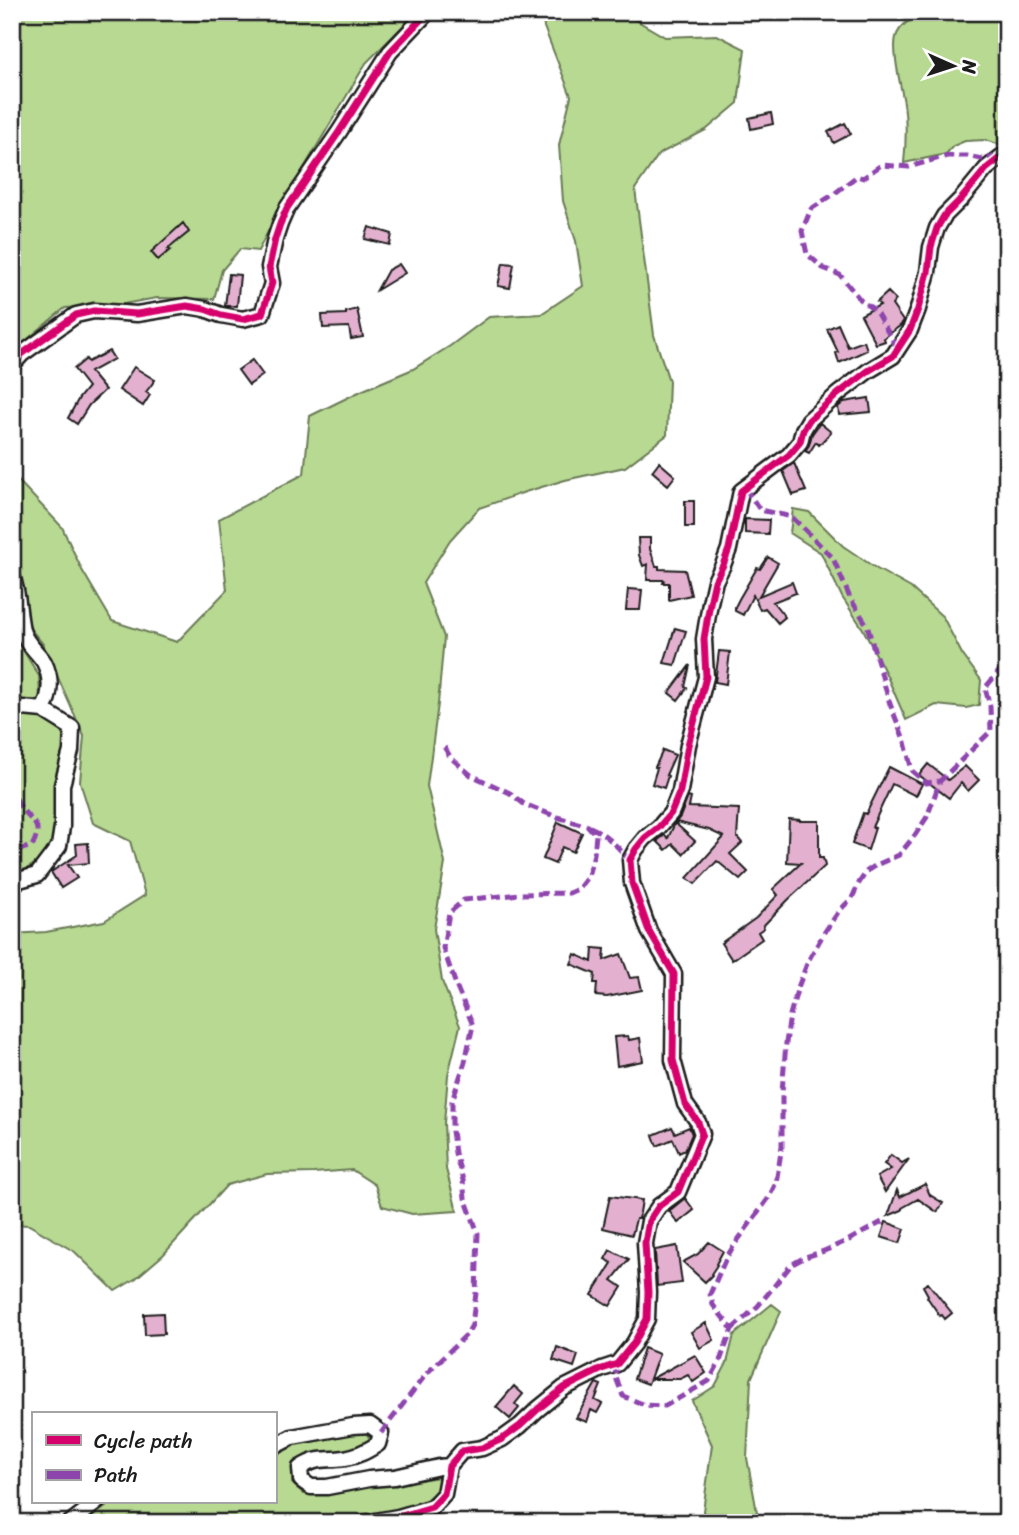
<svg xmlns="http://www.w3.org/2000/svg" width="1019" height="1535" viewBox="0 0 1019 1535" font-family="Sriracha,sans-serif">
<rect width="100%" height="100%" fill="#fff"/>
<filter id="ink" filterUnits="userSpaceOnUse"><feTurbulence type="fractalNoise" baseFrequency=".0143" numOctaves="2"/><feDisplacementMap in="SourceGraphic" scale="14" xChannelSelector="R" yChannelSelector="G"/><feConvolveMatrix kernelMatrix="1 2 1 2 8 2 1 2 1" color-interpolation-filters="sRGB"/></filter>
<g filter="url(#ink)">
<path fill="#b7d992" stroke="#6a7a57" stroke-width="2" d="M12,12H417L366,63L278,212L258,251L240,249L222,270L214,299L157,298L123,304L65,308L12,352Z
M542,12H622L665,37L717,35L745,49L738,103L706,130L659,154L635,189L654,335L669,381L667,435L625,467L565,480L525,492L479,508L450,540L423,583L444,637L438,704L427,786L445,863L434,929L442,981L460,1026L448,1075L444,1123L446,1169L457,1211L412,1214L382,1206L375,1185L352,1170L314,1173L267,1174L227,1185L163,1255L135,1279L115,1291L75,1252L29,1225L12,1224V934L46,932L104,921L145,895L130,841L93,823L80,782L84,736L43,644L28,626L23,584L12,567V474L62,527L82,570L112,621L177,642L227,590L219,519L304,474L310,416L361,391L413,369L450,346L489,317L541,314L583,286L576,241L563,201L559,145L571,96L544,27Z
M924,12H1007V147L985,140L965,141L953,146L946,154L904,163C906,143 907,124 904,103C901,87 892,52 896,37C900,24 913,18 924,12Z
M793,509L809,512L843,546L877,569L911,588L943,617L962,654L981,680L979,705L966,708L936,705L906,720L887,676L863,629L842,597L821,553L790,533Z
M12,616L20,645L39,676L40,700H12Z
M12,713C37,714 45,718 64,734C64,757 62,830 51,847C42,860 26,871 12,877Z
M772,1304L781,1311L751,1379L747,1458L759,1523H706L703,1511L712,1445L692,1401L715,1386L727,1363L734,1335Z
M366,1433L372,1442L354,1451L294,1468L292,1483L304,1494L330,1492L440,1477L437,1491L419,1505L379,1513L343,1518L327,1523H83L113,1502H275V1453C297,1436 339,1436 366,1433Z"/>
<path fill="#e3b1cf" stroke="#1c1c1c" stroke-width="2" d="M771,113L773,124L751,129L749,118Z
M845,123L851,134L834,143L828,132Z
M183,223L189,232L168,249L170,250L158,260L151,252Z
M369,227L392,234L390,245L365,239Z
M503,263L514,264L510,288L498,286Z
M399,264L405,273L377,290L388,270Z
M229,274L240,275L237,306H225Z
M888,292L896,300L892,305L903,321L901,325L884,338L885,341L876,344L861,315L880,305L877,302Z
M357,309L363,337L351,339L349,327L323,328L322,315L346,314V312Z
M838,324L848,347L864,341L867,350L839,363L836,353L838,352L827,329Z
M109,351L114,359L90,372L105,390L89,405L77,424L68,418L79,398L88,387L74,369L86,359L88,362Z
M252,360L263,375L249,385L238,370Z
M134,367L155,380L146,392L150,395L143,406L119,390Z
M869,398L871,412L839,415L838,407L844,402Z
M820,423L831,432L819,445L816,442L809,453L805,451L809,445L812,434Z
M659,462L675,476L668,485L652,471Z
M794,463L806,491L793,495L783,471Z
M685,501H694V527H685Z
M745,519L769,520L768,534L745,533Z
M638,538H650V549L656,566H659V569L685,570L691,595L669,600V583H663L664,580H647L648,564L643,566L639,555Z
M768,557L778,563L759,596L792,582L796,593L773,602L785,617L778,623L765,608L760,610L753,595L743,615L735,611V607L739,599L757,568L760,569Z
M628,589L642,590L640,610H626Z
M675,628L686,631L675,665L664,663Z
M719,651L730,652L726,684L715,682Z
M690,665L685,687L687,688L678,700L669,693Z
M663,750L675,755L666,775L668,776L664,788L652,784L657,768L655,767Z
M928,764L948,780L965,766L979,780L968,791L961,783L949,798L919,775Z
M889,767L922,784L916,796L892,784L872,827L875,828L868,850L852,844L863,813L866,814Z
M688,797L691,798L689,807L739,809L737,837L742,843L730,854L748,872L740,880L717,861L695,884L687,878L724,837L709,830L676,822L680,817Z
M789,819L800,820V821H819V858H823L825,866L788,900L763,926L764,928L758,932L762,939L732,960L721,943L756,918L778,895L773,889L801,863L787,862Z
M558,822L582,833L573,852L562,847L555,864L543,859Z
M675,823L695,841L683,854L673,844L666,850L657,841L665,835L668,838Z
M88,843L89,863L68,865L77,878L61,888L51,872L77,855L76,844Z
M593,948L605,949L604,960L621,954L630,978L639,977L642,990L607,997L596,996L597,983H594L595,974L571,964L575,954L592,962Z
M628,1036L629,1040L640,1038L643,1061L617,1066L614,1037Z
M672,1127L675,1133L689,1127L692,1134L685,1150L679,1153L673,1139L657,1146L653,1135Z
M891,1155L902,1163L909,1159L885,1192L877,1177L891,1169L884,1164Z
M925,1184L930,1195L943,1203L937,1212L918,1199L902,1208V1210L888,1216L897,1190L900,1197Z
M610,1196L642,1200L639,1219H636L632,1235L603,1228Z
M685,1198L694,1210L678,1223L669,1211Z
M886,1222L905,1229L900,1243L881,1237Z
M709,1242L723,1251L716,1264L717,1265L711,1274L712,1275L705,1282L683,1262L698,1254Z
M677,1246L682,1283L657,1286L655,1250Z
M610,1250L629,1259L612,1280L622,1287L610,1306L592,1295L612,1263L605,1259Z
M928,1283L952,1313L945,1319L942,1315L940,1316L927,1297L928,1295L923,1286Z
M163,1313L164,1334L145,1335L144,1314Z
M706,1323L714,1340L700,1348L691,1332Z
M557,1347L578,1355L574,1367L553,1360Z
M644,1348L659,1354L648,1384L634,1379Z
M695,1355L706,1373L693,1382L688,1375L680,1379H651Z
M596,1383L601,1385L595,1400L602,1404L597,1413L591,1410L587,1422L576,1418Z
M514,1386L523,1394L515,1404L519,1408L510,1419L496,1407Z"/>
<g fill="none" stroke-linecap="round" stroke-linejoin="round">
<defs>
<path id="minor" d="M12,365L22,354L76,315L94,311L137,314L187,306L205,309L221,315L243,319L262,314L272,283L269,267L275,239L280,224L287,208L339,132L390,52L428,12
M12,576C19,593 18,612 22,630C25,643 37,651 44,662C52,678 51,695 43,710L12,707
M12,882L37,875L59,846L62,827V785L71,751L72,728L43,710
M275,1446L292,1437L353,1426L370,1425L381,1433L378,1444C367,1451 358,1456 345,1458C326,1461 318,1456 300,1468L301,1480L311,1487H327L369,1479L395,1477L439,1467L449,1466
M70,1523L97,1502
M364,1523L398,1517L432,1507L444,1494L449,1466L462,1451L482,1448L502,1439L520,1426L538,1409L564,1388L602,1369L617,1364L634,1343L647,1319L648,1292L645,1243L649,1221L659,1206L678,1192L702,1134L698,1122L685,1104L673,1060L674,974L649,931L632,883L630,860L636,849L645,838L659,827L671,813L680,791L688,745L706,677L704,639L710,603L715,581L723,565L729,549L741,491L789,455L800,442L803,430L809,420L838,394L868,371L893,356L910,330L918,309L928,272L931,247L937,228L944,216L962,198L986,169L1001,157L1007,156"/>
</defs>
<use href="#minor" stroke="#1c1c1c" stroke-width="19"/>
<use href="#minor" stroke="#fff" stroke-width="14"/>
<path stroke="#8e44ad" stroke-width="5" stroke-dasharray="10 5" stroke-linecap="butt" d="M897,348L875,310L862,302L840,275L823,268L807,254L802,231L811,209L834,194L857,176L863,178L881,165L909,167L947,156H967L982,159L997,157
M745,488L760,510L792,517L833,558L850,598L867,625L890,704L905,742L912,771L926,783L940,781
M12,784C14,792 16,800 20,806C31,824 45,822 32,846L12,852
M590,827C607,834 617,847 630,860
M732,1329L758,1306L791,1265L805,1257L824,1251L849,1240L882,1222
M617,1364L615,1375L623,1396L645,1405L665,1406L709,1381L720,1361L732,1329L713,1305L710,1294L726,1258L735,1244L768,1199L776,1183L782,1146V1092L786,1043L790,1015L797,990L808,961L824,933L839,911L852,898L859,883L867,871L876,865L899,855L915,835L927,817L940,781L991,731L990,706L985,688L1007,662
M381,1433L427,1373L467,1334L472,1325L476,1293L478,1233L465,1198L463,1180L455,1153L452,1131V1101L465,1062L473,1025L457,988L443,948L449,913L464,900L520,894L569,893L578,889L588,876L594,854L596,835L588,826L557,817L524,804L510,793L471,775L451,758L443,745"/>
<defs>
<path id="cycleway" d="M12,365L22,354L76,315L94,311L137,314L187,306L205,309L221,315L243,319L262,314L272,283L269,267L275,239L280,224L287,208L339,132L390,52L428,12
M364,1523L398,1517L432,1507L444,1494L449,1466L462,1451L482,1448L502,1439L520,1426L538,1409L564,1388L602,1369L617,1364L634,1343L647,1319L648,1292L645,1243L649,1221L659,1206L678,1192L702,1134L698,1122L685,1104L673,1060L674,974L649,931L632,883L630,860L636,849L645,838L659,827L671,813L680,791L688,745L706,677L704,639L710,603L715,581L723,565L729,549L741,491L789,455L800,442L803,430L809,420L838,394L868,371L893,356L910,330L918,309L928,272L931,247L937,228L944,216L962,198L986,169L1001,157L1007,156"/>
</defs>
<use href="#cycleway" stroke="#fff" stroke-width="11"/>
<use href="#cycleway" stroke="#d6006c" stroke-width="7"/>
</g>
</g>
<rect width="1019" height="1535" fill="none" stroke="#fff" stroke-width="42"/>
<rect x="21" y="21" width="977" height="1493" fill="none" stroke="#1c1c1c" stroke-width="2.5" filter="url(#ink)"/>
<rect x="32" y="1412" width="245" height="91" fill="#ffffff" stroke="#a4a4a4" stroke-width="2"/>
<rect x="46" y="1435" width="35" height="10" fill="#d6006c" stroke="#a4a4a4" stroke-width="2"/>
<text x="94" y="1448" font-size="21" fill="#1c1c1c">Cycle path</text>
<rect x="46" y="1470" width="35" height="10" fill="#8e44ad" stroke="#a4a4a4" stroke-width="2"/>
<text x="94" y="1482" font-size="21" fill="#1c1c1c">Path</text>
<g transform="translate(953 66) rotate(93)" stroke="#ffffff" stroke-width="5" paint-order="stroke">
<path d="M0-5L12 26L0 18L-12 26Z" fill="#1c1c1c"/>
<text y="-10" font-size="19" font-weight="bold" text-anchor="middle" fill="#1c1c1c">N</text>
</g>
</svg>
